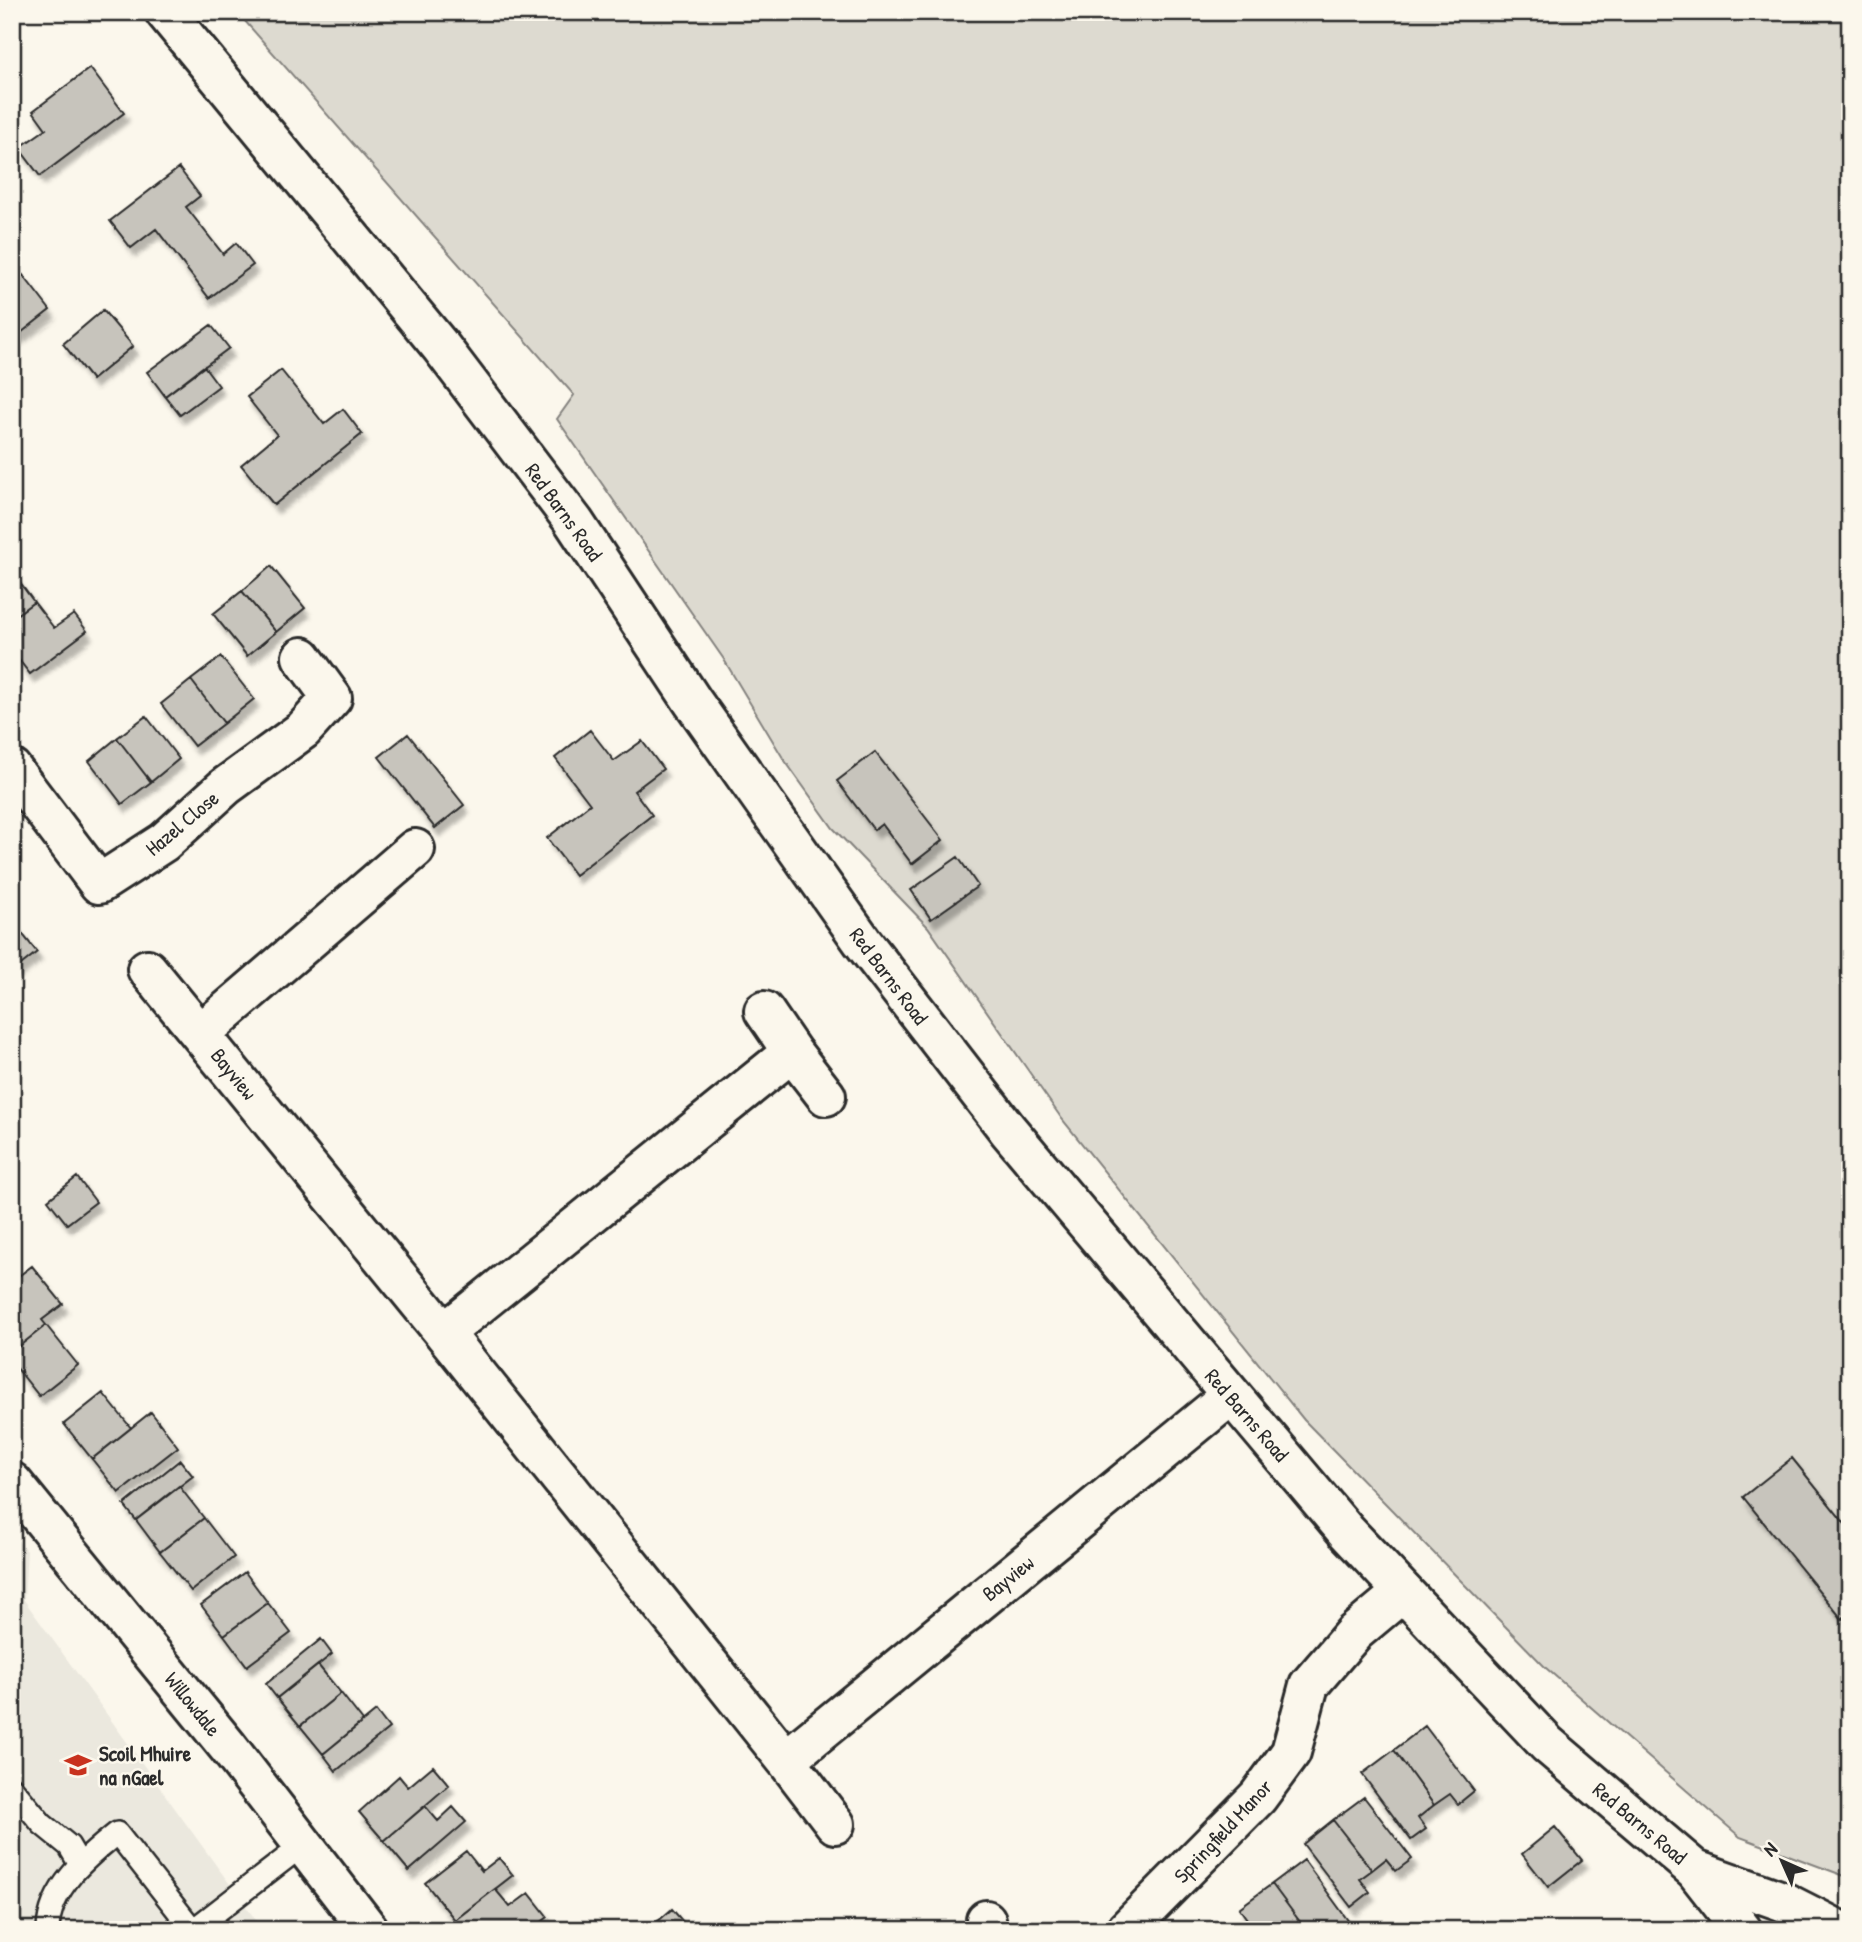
<svg xmlns="http://www.w3.org/2000/svg" width="1862" height="1942" viewBox="0 0 1862 1942" font-family="'Patrick Hand',sans-serif">
<defs>
<filter id="shadow"><feDropShadow dx="4.5" dy="8" stdDeviation="2" flood-color="#0004"/></filter>
</defs>
<rect width="100%" height="100%" fill="#fbf7ec"/>
<filter id="ink" filterUnits="userSpaceOnUse"><feTurbulence type="fractalNoise" baseFrequency=".0143" numOctaves="2"/><feDisplacementMap in="SourceGraphic" scale="14" xChannelSelector="R" yChannelSelector="G"/><feConvolveMatrix kernelMatrix="1 2 1 2 8 2 1 2 1" color-interpolation-filters="sRGB"/></filter>
<g filter="url(#ink)">
<path fill="#ebe8de" d="M12,1534L27,1551L24,1600L263,1930H12Z"/>
<path fill="#dddad0" stroke="#84827e" stroke-width="2" d="M237,12H1850V1878L1740,1837L1546,1668L1304,1420L1062,1119L928,927L833,828L783,758L723,658L557,419L574,395Z"/>
<path fill="#c7c4bc" stroke="#2b2b2b" stroke-width="2" filter="url(#shadow)" d="M90,68L124,113L40,176L19,148L46,129L33,111Z
M179,168L200,196L186,207L223,254L236,243L253,265L209,298L156,229L131,248L110,221Z
M23,275L50,310L12,340V284Z
M103,310L133,346L92,380L63,344Z
M211,325L229,348L165,396L147,372Z
M204,366L219,386L180,415L165,396Z
M281,370L324,424L343,409L362,434L274,505L241,465L277,435L247,397Z
M271,566L305,608L276,632L242,591Z
M12,572L34,602L12,618Z
M242,591L276,632L247,656L213,614Z
M34,602L54,628L74,614L87,631L30,674L12,651V618Z
M221,657L254,699L224,723L191,680Z
M191,680L224,723L194,746L161,704Z
M146,716L179,759L151,782L117,738Z
M590,730L614,761L642,741L663,769L634,791L652,815L575,875L547,838L590,804L555,758Z
M408,734L464,805L435,828L379,757Z
M117,738L151,782L122,804L89,761Z
M875,752L943,840L912,864L882,824L874,830L837,781Z
M958,857L978,886L931,919L911,890Z
M12,921L37,952L12,972Z
M77,1177L96,1202L67,1224L48,1200Z
M32,1266L63,1304L42,1320L46,1325L12,1352V1281Z
M46,1325L78,1365L39,1396L12,1362V1352Z
M103,1393L131,1428L92,1459L64,1424Z
M151,1412L178,1447L119,1493L92,1459Z
M1792,1458L1850,1530V1612L1842,1619L1743,1497Z
M180,1460L193,1476L136,1520L124,1505Z
M179,1486L204,1518L160,1552L136,1520Z
M204,1518L234,1557L191,1591L160,1552Z
M245,1572L268,1603L224,1635L201,1605Z
M268,1603L291,1633L247,1666L224,1635Z
M321,1639L332,1654L277,1698L266,1684Z
M318,1665L341,1693L300,1726L277,1698Z
M341,1693L363,1721L323,1754L300,1726Z
M376,1711L389,1728L336,1771L323,1754Z
M1425,1726L1474,1791L1458,1804L1450,1794L1434,1805L1394,1750Z
M1394,1750L1434,1805L1418,1818L1426,1829L1411,1840L1362,1774Z
M433,1766L449,1785L384,1841L359,1812L399,1776L408,1787Z
M1364,1797L1412,1859L1396,1871L1386,1859L1372,1870L1333,1820Z
M425,1806L438,1821L453,1807L466,1822L409,1871L384,1841Z
M1333,1820L1372,1870L1360,1879L1370,1892L1351,1907L1303,1844Z
M1555,1827L1582,1860L1548,1887L1522,1854Z
M466,1851L482,1871L499,1858L513,1875L455,1920L425,1883Z
M1304,1860L1352,1926L1347,1930H1327L1324,1927L1306,1930L1272,1884Z
M1272,1884L1306,1930H1255L1239,1908Z
M495,1889L510,1907L529,1893L548,1917L531,1930H462L455,1920Z
M672,1909L690,1930H648Z"/>
<g fill="none" stroke-linecap="round" stroke-linejoin="round">
<defs>
<path id="lane" d="M12,1788L42,1824L69,1846L79,1863
M48,1930C49,1888 87,1857 117,1833L193,1930L303,1845"/>
<path id="street" d="M12,769L99,884L164,842L226,786L303,730L332,698L302,657
M147,969L444,1333
M764,1011L792,1052L444,1333L786,1760
M201,1033L415,849
M792,1052L826,1096
M12,1482L228,1747L369,1930
M835,1824L786,1760L1230,1396
M986,1920L988,1930
M1126,1930L1258,1797L1291,1752L1309,1685L1354,1633L1403,1592"/>
<path id="secondary" d="M165,12L441,347L574,522L693,702L862,941L1008,1130L1346,1531L1547,1744L1695,1870L1742,1930
M1695,1870L1782,1901L1839,1930"/>
</defs>
<use href="#lane" stroke="#2b2b2b" stroke-width="26"/>
<use href="#street" stroke="#2b2b2b" stroke-width="44"/>
<use href="#secondary" stroke="#2b2b2b" stroke-width="44"/>
<use href="#lane" stroke="#fbf7ec" stroke-width="21"/>
<use href="#street" stroke="#fbf7ec" stroke-width="38"/>
<use href="#secondary" stroke="#fbf7ec" stroke-width="38"/>
</g>
</g>
<defs>
<symbol id="school-bare" viewBox="-9 -9 18 18"><path d="M0-5L7-2L0 1L-7-2ZM-4 1L0 2.5L4 1V4Q0 6-4 4Z" fill="#c8321e" stroke="#fbf7ec" stroke-width="2.5" paint-order="stroke"/></symbol>
</defs>
<g fill-rule="evenodd">
<use href="#school-bare" x="59" y="1746" width="38" height="38"/>
</g>
<g text-anchor="middle" dominant-baseline="central" stroke-width="5" stroke-linejoin="round" paint-order="stroke">
<g font-size="21" fill="#2b2b2b" stroke="#fbf7ec">
<text transform="translate(564 512) rotate(54)">Red Barns Road</text>
<text transform="translate(182 823) rotate(-40)">Hazel Close</text>
<text transform="translate(889 976) rotate(53)">Red Barns Road</text>
<text transform="translate(234 1074) rotate(51)">Bayview</text>
<text transform="translate(1247 1415) rotate(49)">Red Barns Road</text>
<text transform="translate(1008 1578) rotate(-39)">Bayview</text>
<text transform="translate(193 1704) rotate(51)">Willowdale</text>
<text transform="translate(1640 1823) rotate(40)">Red Barns Road</text>
<text transform="translate(1223 1831) rotate(-47)">Springfield Manor</text>
</g>
<g font-size="21" font-weight="bold" fill="#2b2b2b" stroke="#fbf7ec" text-anchor="start">
<text x="99" y="1753">Scoil Mhuire<tspan x="99" dy="24">na nGael</tspan></text>
</g>
</g>
<rect width="1862" height="1942" fill="none" stroke="#fbf7ec" stroke-width="42"/>
<rect x="21" y="21" width="1820" height="1900" fill="none" stroke="#2b2b2b" stroke-width="2.5" filter="url(#ink)"/>
<g transform="translate(1782 1861) rotate(315)" stroke="#fbf7ec" stroke-width="5" paint-order="stroke">
<path d="M0-5L12 26L0 18L-12 26Z" fill="#2b2b2b"/>
<text y="-10" font-size="19" font-weight="bold" text-anchor="middle" fill="#2b2b2b">N</text>
</g>
</svg>
